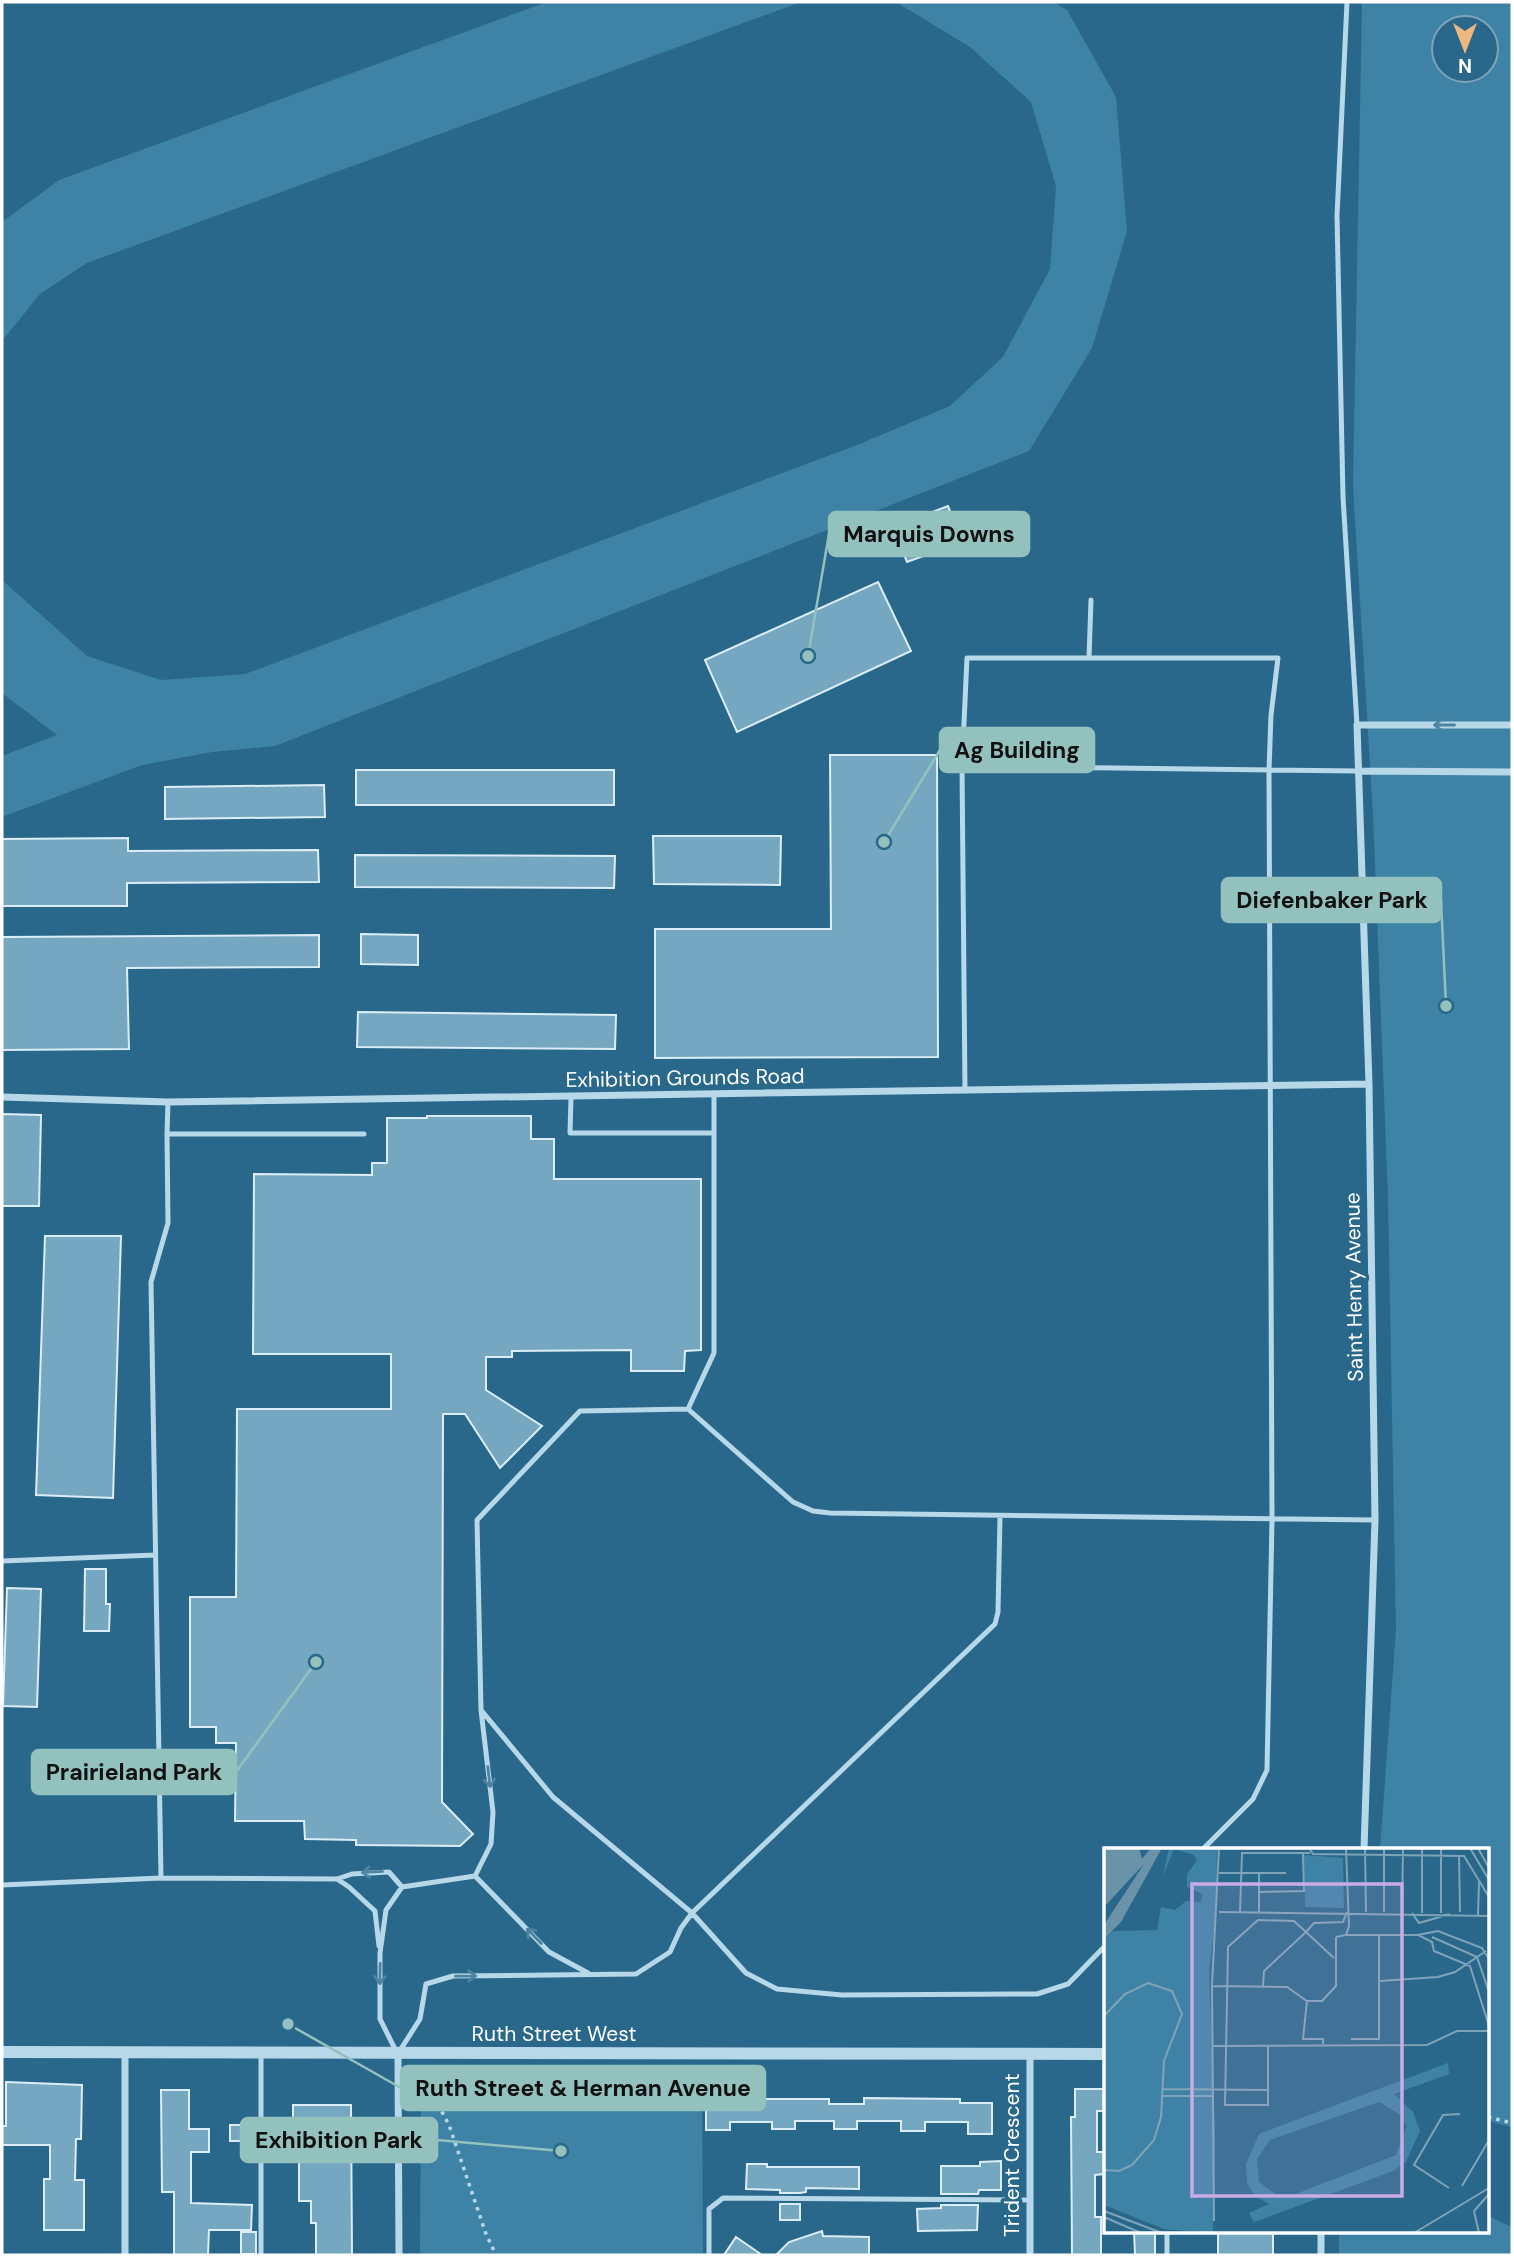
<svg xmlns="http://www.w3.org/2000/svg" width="1514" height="2257" viewBox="0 0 1514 2257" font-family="'DM Sans',sans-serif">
<rect width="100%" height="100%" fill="#29688a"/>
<path fill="#3e83a6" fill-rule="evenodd" d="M547,2H801L87,263L40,294L2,341V222L59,180Z
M896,2H1053L1067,10L1116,97L1127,231L1092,348L1029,451L275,746L212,752L142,765L2,817V756L57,735L2,693V580L87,656L161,680L245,674L857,445L950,406L1003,357L1050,269L1056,186L1031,102L970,47Z
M1362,2H1512V2127L1488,2121V1849H1380L1396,1630L1388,1198L1373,814L1353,486ZM1444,28H1486V70H1444Z
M421,2084L702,2091L703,2255H420Z
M1488,2216L1512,2227V2255H1339V2231H1488Z"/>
<path fill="#75a7c1" stroke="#dbeef7" stroke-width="2" d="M948,506L962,542L907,562L893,527Z
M878,582L911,651L737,732L705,660Z
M830,755H937L938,1057L655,1058V929H831Z
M356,770H614V805H356Z
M324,785L325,817L165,819V787Z
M653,836H781L780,885L654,884Z
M128,838V851L318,850L319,882L127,883V906H2V839Z
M355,855L615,856L614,888L355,887Z
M361,934L418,935V965L361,964Z
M319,935V967L127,968L129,1049L2,1050V937Z
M358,1012L616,1015L615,1049L357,1047Z
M2,1114L41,1115L39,1206H2Z
M427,1116H531V1139H554V1179H701V1350L685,1351L684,1371H631V1350L512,1351V1357H486V1390L542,1426L500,1468L465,1414H443L442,1802L473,1834L460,1846L356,1845V1840L305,1839L304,1821H235L236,1743H216V1727H190V1597H236L237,1409H391V1354H253L254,1174L372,1175V1163H387V1118H427Z
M45,1236H121L113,1498L36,1495Z
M85,1569H106V1604H110L109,1631H84Z
M7,1588L41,1589L37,1707L3,1706Z
M6,2082L82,2085L81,2139H76L75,2180H84V2230H44V2179H50V2145H2V2126H6Z
M1075,2089H1105V2111H1097V2152H1104V2174L1095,2175V2217H1101V2255H1072L1071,2117H1075Z
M161,2090H189V2129H209V2152H191V2203L252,2205L251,2230H209L208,2255H174V2192H162Z
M864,2098L960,2099V2103H992V2134H968V2122H925V2131H901V2121H857V2129H834V2121H795V2129H772V2122H730V2130H706V2099H829V2104H864Z
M293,2105H351L352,2255H316V2223H311V2201H299V2161H289V2146H293Z
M230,2125H253V2141H230Z
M1001,2161V2190H979L978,2194H941V2166H980V2162Z
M747,2164H767V2167H859V2189L806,2188V2192L800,2193H780V2190L746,2189Z
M780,2204H800V2220H780Z
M941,2205H978L977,2230L918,2231L917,2209L941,2208Z
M822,2231L823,2236L869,2237V2255H776L789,2242Z
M1134,2231H1155V2255H1135Z
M1218,2231H1273V2255H1218Z
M241,2232H256V2254H241Z
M736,2237L762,2255H724Z"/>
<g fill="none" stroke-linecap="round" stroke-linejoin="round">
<path stroke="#b7d8e9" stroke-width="3.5" stroke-dasharray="3.5 5" stroke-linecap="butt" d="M411,2078H424L449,2125L486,2234L496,2255
M1488,2117L1512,2123"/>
<path stroke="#b7d8e9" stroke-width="5" d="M1347,2L1337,216L1343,497L1357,725
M1089,658L1091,600
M962,766L1358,771
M965,1091L962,766L967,658H1278L1271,715L1269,770L1272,1520L1267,1770L1253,1799L1203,1849
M714,1093V1133
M571,1097L570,1133H714V1353L688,1409
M167,1134L168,1102
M2,1561L155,1555
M481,1710L553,1797L692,1913L995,1624L998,1612L1000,1517
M475,1876L491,1844L493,1812L481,1710L477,1520L580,1411L688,1409L793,1502L813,1511L830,1513L1375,1520
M475,1876L549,1952L588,1973
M161,1878L151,1282L168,1223L167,1134H364
M337,1879L349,1887L375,1911L379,1946
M2,1885L161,1878L337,1879L352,1874L389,1872L402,1887
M261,2052V2255
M399,2052L420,2019L426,1984L453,1976L636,1974L670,1952L681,1928L692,1913L746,1973L777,1989L842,1995L1037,1994L1068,1984L1106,1945
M397,2053L380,2019V1953L386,1910L402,1887L475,1876
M709,2255V2209L723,2198L1029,2200
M1167,2255V2231"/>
<path stroke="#b7d8e9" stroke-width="7" d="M1358,771L1512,772
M2,1097L168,1102L1369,1084
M1364,1849L1375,1520L1369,1084L1357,725H1512
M125,2053V2255
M398,2054L399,2255
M1030,2054V2255
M1321,2255V2231"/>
<path stroke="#b7d8e9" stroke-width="12" d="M2,2052L1106,2054"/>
</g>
<defs><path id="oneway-shaft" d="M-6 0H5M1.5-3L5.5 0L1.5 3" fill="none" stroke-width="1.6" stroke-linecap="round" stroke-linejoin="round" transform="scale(1.75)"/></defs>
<g stroke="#4c84a2">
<use href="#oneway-shaft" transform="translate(1444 725) rotate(-180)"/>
<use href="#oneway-shaft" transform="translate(489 1777) rotate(83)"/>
<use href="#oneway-shaft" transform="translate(372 1872) rotate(177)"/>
<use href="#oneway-shaft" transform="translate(534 1936) rotate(-134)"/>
<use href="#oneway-shaft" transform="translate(380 1974) rotate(91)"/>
<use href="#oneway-shaft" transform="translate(466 1976) rotate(-1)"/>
</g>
<g text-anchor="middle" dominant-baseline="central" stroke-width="7" stroke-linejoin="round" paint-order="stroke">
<g font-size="21" fill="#fff" stroke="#29688a">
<text transform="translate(685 1078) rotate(-1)">Exhibition Grounds Road</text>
<text transform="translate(1354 1287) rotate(-91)">Saint Henry Avenue</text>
<text x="554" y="2034">Ruth Street West</text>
<text transform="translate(1012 2155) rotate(-90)">Trident Crescent</text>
</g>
</g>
<g transform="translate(1104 1848)">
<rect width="385" height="385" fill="#29688a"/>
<path d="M65,0H113L112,66L105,123L111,281L109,385L60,381L0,357V91L9,83L53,82L57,59L71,62L82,53L97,54L98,46L83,39V26L93,12L90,7L70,1L59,28ZM200,7L239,10L240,60L201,59ZM344,215L345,226L290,246L309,264L316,283L302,314L289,323L150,374L145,365L165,356L150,347L143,335L142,316L155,286ZM275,254L298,268L302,279L292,307L184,349L174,348L155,334L153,311L166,292Z" fill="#3e83a6" fill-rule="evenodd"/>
<path d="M0,0H35L38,11L47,0H58L17,74L0,91V77L40,16L0,59Z" fill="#6a93a9"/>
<path fill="none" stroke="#7fa4b9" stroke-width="2" d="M205,0L209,6L360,8L385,49M261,0L262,64M280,0V64M337,0V65M366,0L385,32M374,0L385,20M355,7L356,64M115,25H182M155,25V64M155,44L200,43L199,6M115,64L385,68M136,64L138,5H206M298,64L299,0M308,65L315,75L346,66M318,65V0M374,67L375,34M242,87H314M232,89L242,87L245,78L242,0M328,89L373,109L385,144M385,111L378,100L334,83L314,87L328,94L330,103L366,118L385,178M276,133L334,129L351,124L382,103M108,138L183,139L203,153H218L232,138V89M159,138L160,123L202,84L230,110M203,153L199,191H219V196M0,168L21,146L44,135L68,143L78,166L60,213L57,269L50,292L28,317L15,323L0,322M247,191H275V88M164,197V257H121L124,99L154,72L190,73L202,84L210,75L239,74L243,64M108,198L323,197L353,183H385M58,241L164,242M58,248H110M358,338L385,292M345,340L310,317L339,267L356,266M0,363L58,385M0,369L37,385M110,373L108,138L115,0M310,385L385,340M375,385L370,363L385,346"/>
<path fill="#caabe5" fill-opacity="0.15" stroke="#caabe5" stroke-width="3.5" d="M88,36H298V348H88Z"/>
<rect width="385" height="385" fill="none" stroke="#fff" stroke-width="3.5"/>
</g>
<path fill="none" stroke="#93c1be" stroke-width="2.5" d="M808 656L829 534M884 842L940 750M1446 1006L1441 900M316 1662L236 1772M288 2024L401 2088M561 2151L437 2140"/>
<g fill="#93c1be" stroke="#29688a" stroke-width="2.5">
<circle cx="808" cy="656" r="7"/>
<circle cx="884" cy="842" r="7"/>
<circle cx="1446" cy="1006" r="7"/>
<circle cx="316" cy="1662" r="7"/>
<circle cx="288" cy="2024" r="7"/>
<circle cx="561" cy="2151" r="7"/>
</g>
<g fill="#93c1be" stroke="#93c1be" stroke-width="2.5">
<rect x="829" y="512" width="200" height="44" rx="7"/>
<rect x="940" y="728" width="154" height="44" rx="7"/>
<rect x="1222" y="878" width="219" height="44" rx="7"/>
<rect x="32" y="1750" width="204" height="44" rx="7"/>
<rect x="401" y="2066" width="364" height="44" rx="7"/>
<rect x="241" y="2118" width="196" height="44" rx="7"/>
</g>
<g font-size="23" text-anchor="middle" font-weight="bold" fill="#111">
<text x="929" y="542">Marquis Downs</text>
<text x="1017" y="758">Ag Building</text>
<text x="1332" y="908">Diefenbaker Park</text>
<text x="134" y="1780">Prairieland Park</text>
<text x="583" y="2096">Ruth Street &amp; Herman Avenue</text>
<text x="339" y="2148">Exhibition Park</text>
</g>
<rect width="1514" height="2257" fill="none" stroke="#ffffff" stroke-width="7"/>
<g transform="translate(1465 49) rotate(180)"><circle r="33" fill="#29688a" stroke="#7fa4b9" stroke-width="2"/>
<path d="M0-5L12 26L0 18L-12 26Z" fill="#f0b77e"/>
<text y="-10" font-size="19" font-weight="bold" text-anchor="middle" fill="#ffffff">N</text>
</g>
</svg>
